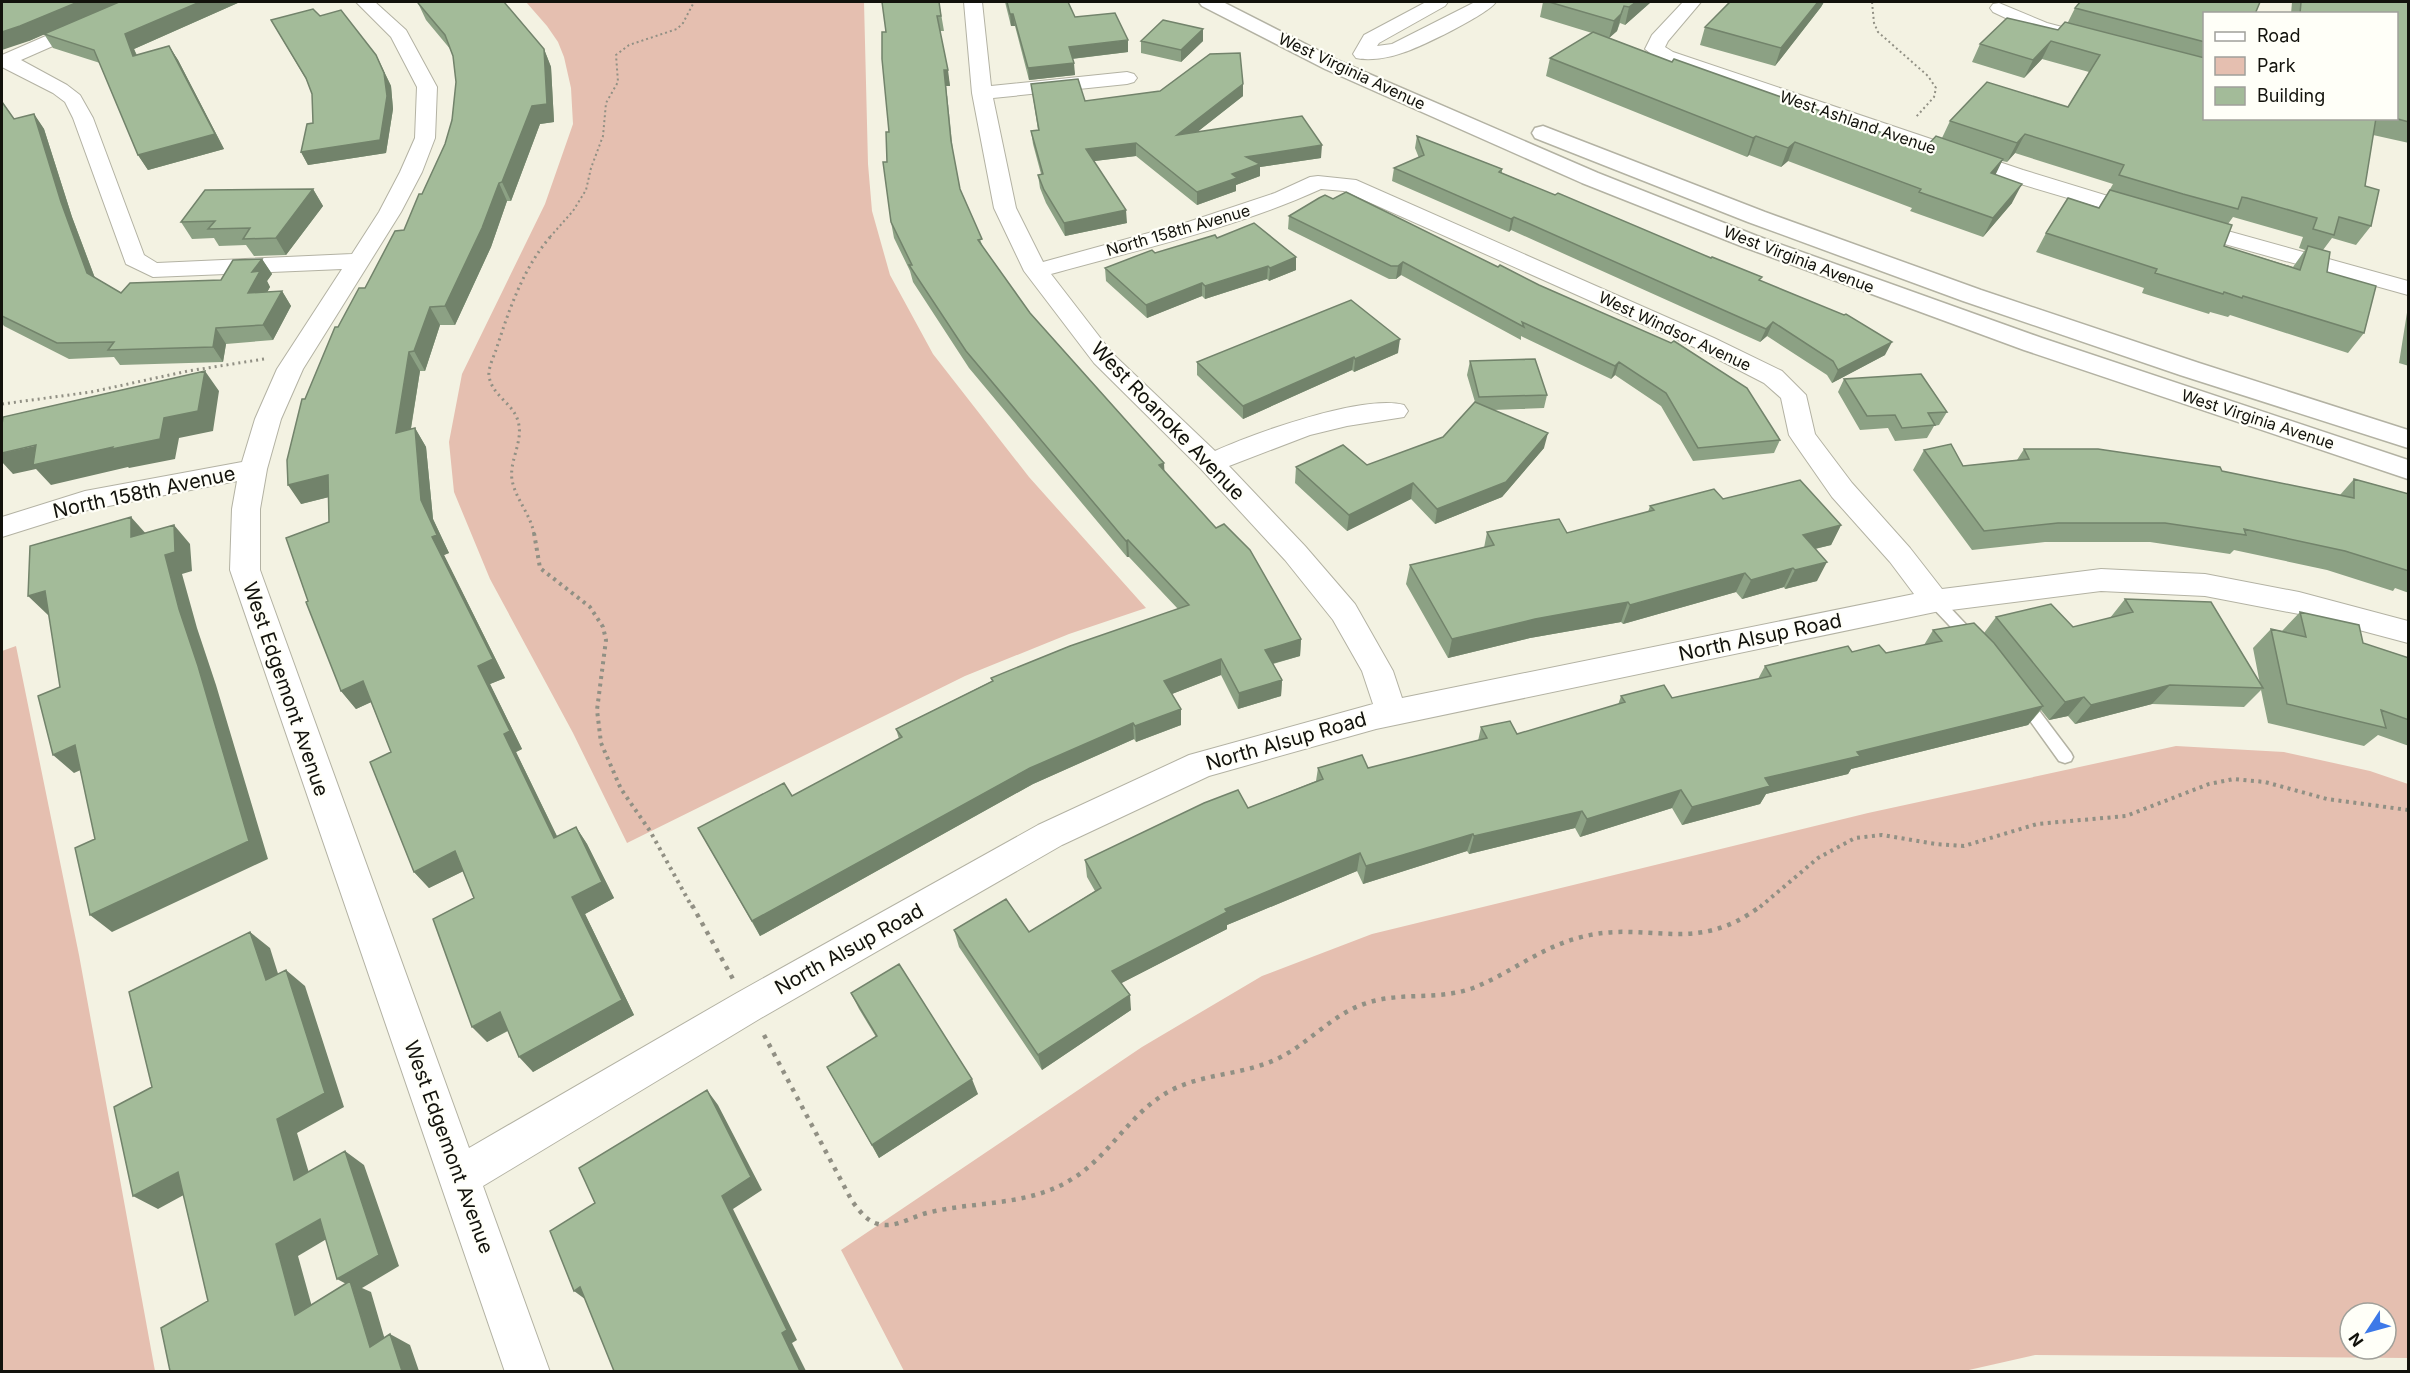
<svg xmlns="http://www.w3.org/2000/svg" width="2410" height="1373" viewBox="0 0 2410 1373" font-family="Inter,sans-serif">
<rect width="100%" height="100%" fill="#f3f2e2"/>
<path fill="#e5bfb0" fill-rule="evenodd" d="M526,2H864L868,164L872,211L890,275L933,354L1029,477L1146,608L1069,634L965,676L627,843L573,733L490,579L454,492L449,442L462,374L545,204L573,124L571,88L564,57L558,42L547,26Z
M16,646L79,955L155,1371H2V651Z
M2176,746L2284,752L2370,771L2408,784V1358L2035,1355L1960,1372L904,1371L841,1250L1142,1047L1262,976L1372,934L1868,813ZM2350,1313H2386V1349H2350Z"/>
<g fill="none" stroke-linecap="round" stroke-linejoin="round">
<defs>
<path id="service" d="M1935,596L1940,597L1977,636L1979,640L1977,644H1967L1930,605L1928,601L1930,597Z
M2023,694L2028,696L2071,753L2073,757L2071,761L2065,763L2059,761L2018,704L2015,700L2018,696Z"/>
<path id="minor" d="M124,2H147L144,6L21,60L67,85L80,95L93,118L144,255L157,263L352,254L379,212L400,172L415,138L417,87L391,37L356,2H375L406,30L437,87L435,138L422,172L401,212L303,369L281,419L267,469L260,509V570L469,1148L735,994L1038,825L1189,755L1373,704L1362,671L1333,620L1285,560L1201,469L1094,363L1024,271L994,208L972,93L964,2H982L991,86L1127,72L1134,74L1137,78L1134,82L1127,84L993,98L1016,208L1043,262L1185,223L1275,193L1310,177L1318,176L1356,180L1714,338L1782,371L1806,395L1815,434L1852,483L1910,548L1942,589L2101,569L2205,574L2299,592L2408,621V643L2299,614L2205,596L2101,591L1935,612L1376,729L1209,776L1062,845L761,1018L483,1186L550,1372H505L230,570L232,509L237,481L88,510L2,537V517L85,491L242,462L255,419L277,369L342,269L153,277L126,264L73,118L65,102L53,93L2,67V55ZM1321,189L1344,191L1696,348L1764,383L1781,398L1789,435L1793,441L1832,497L1890,562L1914,594L1402,698L1393,671L1355,604L1305,546L1229,466L1310,435L1347,426L1404,417L1408,411L1404,405C1363,394 1255,433 1215,451L1112,353L1051,274C1141,249 1235,228 1321,189Z
M1426,2H1448L1445,6L1379,43L1377,46L1392,44L1475,2H1496C1487,15 1419,48 1402,53C1389,58 1369,61 1356,58L1353,54L1364,35Z
M1683,2H1701L1668,41L1665,47L1673,52L2023,170L2170,215L2408,281V295L2203,238L2007,180L1659,60L1645,49L1652,35Z
M1999,3L2047,23L2081,32L2083,36L2081,40L2074,42L2033,31L1993,12L1990,8L1993,4Z"/>
<path id="secondary" d="M1199,2H1223L1339,61L1598,173L1757,236L2042,338L2408,460V479L2024,350L1741,246L1582,183L1325,69L1202,6Z
M1543,126L1765,212L1981,290L2199,363L2408,430V448L2180,375L1963,301L1748,222L1535,138L1532,133L1535,128Z"/>
</defs>
<use href="#service" stroke="#b3b2a3" stroke-width="3"/>
<use href="#minor" stroke="#b3b2a3" stroke-width="2"/>
<use href="#secondary" stroke="#b3b2a3" stroke-width="3"/>
<path stroke="#919084" stroke-width="2" stroke-dasharray="2 3" stroke-linecap="butt" d="M1872,2L1874,23L1878,32L1928,76L1936,88L1934,97L1916,117
M550,237L573,211L586,190L591,168L603,136L606,103L618,82L616,55L629,45L677,29L683,23L694,2"/>
<path stroke="#919084" stroke-width="3" stroke-dasharray="2 4" stroke-linecap="butt" d="M2,404L91,392L188,371L264,359
M534,534C531,515 516,500 512,480C509,460 524,441 518,421C513,403 492,396 489,376C488,369 493,358 496,350C509,310 523,268 551,236"/>
<path stroke="#919084" stroke-width="4" stroke-dasharray="3 4.5" stroke-linecap="butt" d="M534,533L540,568L590,607L603,627L606,640L597,710L601,743L621,789L650,831L692,907
M1760,907L1818,858L1855,838L1882,835L1936,844L1964,846L2037,824L2126,816L2209,784L2234,779L2265,782L2327,799L2408,810"/>
<path stroke="#919084" stroke-width="4.5" stroke-dasharray="4 6" stroke-linecap="butt" d="M692,905L733,979
M764,1035L852,1201C859,1210 866,1221 878,1224C896,1229 914,1215 931,1212C978,1201 1029,1206 1072,1179C1113,1154 1132,1107 1178,1087C1210,1073 1247,1074 1279,1058C1309,1043 1332,1015 1364,1004C1399,991 1438,1001 1473,988C1509,974 1540,948 1578,938C1647,918 1694,958 1762,905"/>
<use href="#service" fill="#fff" fill-rule="evenodd"/>
<use href="#minor" fill="#fff" fill-rule="evenodd"/>
<use href="#secondary" fill="#fff" fill-rule="evenodd"/>
</g>
<path fill="#8ca184" fill-rule="evenodd" d="M2,2H240L134,49L137,55L169,46L178,60L224,149L148,170L138,155L100,63L53,48L44,34L29,41Z
M881,2H939L944,31H940L950,86H946L953,152L960,189L983,247L1030,313L1164,471L1301,639L1300,656L1273,664L1282,680L1281,696L1238,709L1221,675L1172,694L1181,725L1136,742L1134,739L1033,784L760,936L698,828L792,796L899,739L896,729L992,681L991,678L1178,609L1129,557H1127L969,368L913,282L910,271L894,238L891,222L887,162L889,132L886,32L883,5Z
M1005,2H1068L1075,17L1128,52L1072,59L1075,75L1029,80L1015,26H1011Z
M1543,2H1651L1625,25L1620,23L1617,31L1609,38L1672,62L1925,148L1942,138L1950,121L2068,107L2089,72L2042,59L2024,78L1972,62L1980,44L2058,30L2068,22L2075,8L2079,3L2075,2H2260L2205,14V118H2397V14H2291L2292,2H2409V143L2373,135L2365,186L2371,226L2356,245L2332,238L2323,250L2327,272L2364,333L2348,353L2230,315L2228,317L2210,312L2209,314L2142,293L2144,288L2036,252L2046,233L2099,208L2113,184L2015,153L2007,162L2002,161L1995,174L2012,203L1983,237L1910,211L1912,208L1788,161L1781,167L1749,155L1747,157L1546,76L1550,58L1592,33L1540,17ZM2233,217L2303,237L2299,248L2305,250L2293,267L2224,246L2228,224Z
M1729,2H1824L1821,7L1775,66L1700,45L1705,27Z
M418,3L544,49L551,67L554,122L540,124L511,201H507L491,247L455,325H440L425,371H420L411,429L415,428L426,447L433,519L449,553L444,555L505,678L490,684L522,749L516,752L557,836L576,827L587,844L614,898L585,914L634,1015L533,1072L508,1031L487,1042L474,898L463,871L429,888L414,872L391,752L371,702L356,709L341,691L308,601L329,522V497L301,504L305,399L338,327L404,230L422,194L445,144L452,120L456,82L453,56L451,50L426,20Z
M320,16L376,55L382,67L391,86L393,109L386,153L308,165L301,152L313,123L312,94L307,81L271,20Z
M1203,29V41L1181,62L1141,53V41Z
M1031,84L1085,101L1243,96L1197,132L1321,158L1260,167V176L1236,185V191L1197,205L1136,156L1094,161L1127,223L1065,236L1046,203L1040,188L1038,175L1041,174L1033,144L1031,131L1038,130Z
M2,101L14,119L34,114L44,129L72,217L95,278L121,293L221,280L262,259L272,274L267,281L270,287L267,292L282,291L291,306L273,340L226,344L223,362L120,365L114,357L69,359L4,326L2,323Z
M1417,136L1502,169V173L1761,281L1885,355L1832,383L1827,375L1767,336L1760,342L1511,230L1509,232L1392,181L1394,168L1419,158L1415,148Z
M313,189L323,206L286,255L254,256L246,245L219,246L214,238L192,239L181,222Z
M1319,198L1780,440L1774,453L1693,461L1661,406L1615,375L1611,379L1521,336V340L1401,275L1396,279H1389L1288,229L1289,216Z
M1217,238L1296,257V270L1269,281L1267,279L1205,299L1202,296L1147,318L1106,281L1105,268L1155,253Z
M2409,300V366L2399,363Z
M1398,353L1354,372L1352,370L1243,419L1197,375V362Z
M1470,361L1547,395L1544,408L1493,410L1544,448L1502,497L1435,524L1411,499L1347,531L1295,483L1296,467L1367,465L1443,437L1475,402L1467,375Z
M1844,379L1947,412L1939,425L1934,426L1927,438L1895,441L1888,428L1860,430L1838,392Z
M2024,449L2222,471L2340,495L2354,479L2409,494V593L2395,588L2393,591L2327,570L2234,550L2230,554L2150,542H2045L1972,550L1913,470L1924,450L1963,466L2017,460Z
M1723,499L1841,525L1831,545L1815,549L1817,581L1785,589L1784,587L1742,599L1736,592L1623,624L1621,622L1530,638L1448,658L1406,584L1410,565L1484,548L1487,532L1567,533L1648,512L1650,506Z
M2125,599L2260,684L2253,648L2271,629L2282,631L2300,612L2363,643L2409,658V746L2378,735L2364,746L2268,723L2261,690L2244,707L2152,704L2075,724L2068,716L2049,720L2041,710L2028,725L1851,769L1848,774L1766,794L1760,804L1682,825L1672,808L1580,837L1575,828L1469,854L1467,851L1363,884L1357,871L1227,925V929L1121,983L1131,1010L1042,1070L959,947L954,930L1029,932L1095,891L1087,877L1085,860L1248,808L1316,781L1318,768H1368L1478,741L1481,727L1517,734L1618,705L1621,696L1672,698L1758,679L1765,666L1852,652L1886,653L1924,645L1933,630L1984,633L1996,617L2073,627L2110,618Z
M851,993L978,1094L879,1158L827,1067L876,1037L859,1009Z"/>
<path fill="#72836b" d="M78,2H120L29,41L2,50V32Z
M200,2H240L134,49L142,70L133,56L125,34Z
M1636,2H1651L1625,25L1629,7Z
M1818,2H1824L1821,7L1775,66L1781,48Z
M1624,6L1617,31L1609,38L1614,21Z
M1010,14H1013L1015,26H1011Z
M1203,29V41L1181,62V50Z
M1128,40V52L1070,59L1069,47Z
M2051,41L2042,59L2024,78L2033,60Z
M169,46L178,60L224,149L148,170L138,155Z
M544,49L551,67L554,122L540,124L511,201L502,182Z
M376,55L391,86L393,109L386,153L308,165L301,152Z
M1074,63L1075,75L1029,80L1028,68Z
M944,70H948L950,86H946L954,158Z
M1243,84V96L1177,148V135Z
M34,114L44,129L72,217L99,289L87,273L61,202Z
M2025,134L2015,153L2007,162L2017,143Z
M1756,136L1749,155L1747,157L1753,138Z
M1795,142L1788,161L1781,167L1788,148Z
M1136,143V156L1087,162L1086,149Z
M1322,145L1321,158L1260,167V176L1236,185V191L1197,205V192L1232,174L1246,157Z
M2003,159L1994,178L1991,173Z
M499,183L507,201L491,247L455,325L445,306Z
M2022,184L2012,203L1983,237L1993,218Z
M313,189L323,206L286,255L276,238Z
M1126,210L1127,223L1065,236L1064,223Z
M1514,217L1511,230L1509,232L1511,219Z
M1296,257V270L1269,281L1270,268Z
M262,259L272,274L267,281L270,287L258,309L248,293L252,272Z
M1403,262L1401,275L1396,279L1398,266Z
M1268,266L1267,279L1205,299V286Z
M1202,283V296L1147,318L1146,305Z
M282,291L291,306L273,340L263,325Z
M430,307L440,325L425,371L414,351Z
M1773,322L1767,336L1760,342L1766,329Z
M216,328L226,344L223,362L213,347Z
M1400,339L1398,353L1354,372L1355,359Z
M1892,342L1885,355L1832,383L1838,370Z
M409,352L420,371L407,452L396,433Z
M1354,357L1352,370L1243,419V406Z
M1619,362L1615,375L1611,379L1615,366Z
M205,371L219,391L213,431L179,438L175,459L129,468L128,467L51,485L36,469L13,474L2,462V453L164,418Z
M415,428L426,447L433,519L449,553L444,555L505,678L490,684L522,749L516,752L566,855L554,838L504,734L478,666L432,537L421,500Z
M1548,433L1544,448L1502,497L1435,524L1437,509Z
M1164,463L1165,480L1159,465Z
M328,475L341,494L301,504L288,485Z
M1413,483L1411,499L1347,531L1349,515Z
M131,517L148,536L131,537Z
M174,525L190,544L192,571L182,574L197,628L216,685L268,859L112,932L90,915L179,609L165,555Z
M1841,525L1831,545L1793,554L1803,535Z
M1128,540L1129,557H1127L1126,541Z
M1827,562L1817,581L1785,589L1795,570Z
M1793,568L1784,587L1742,599L1751,580Z
M1745,573L1736,592L1623,624L1630,605Z
M45,591L65,610L48,615L28,596Z
M1628,602L1621,622L1530,638L1448,658L1452,639L1535,619Z
M1301,639L1300,656L1264,666L1265,650Z
M1221,659V675L1164,697V681Z
M1282,680L1281,696L1238,709L1239,693Z
M363,681L378,699L356,709L341,691Z
M2170,685L2152,704L2075,724L2091,705Z
M2084,697L2068,716L2049,720L2065,702Z
M2043,706L2028,725L1851,769L1848,774L1766,794L1760,804L1682,825L1692,807L1765,778L1857,752Z
M1181,709V725L1136,742L1135,726Z
M1133,723L1134,739L1033,784L760,936L752,921L1030,768Z
M75,745L96,763L74,773L53,755Z
M1681,790L1672,808L1580,837L1587,819Z
M1582,811L1575,828L1469,854L1474,836Z
M576,827L587,844L614,898L585,914L634,1015L533,1072L519,1057L572,897Z
M1473,834L1467,851L1363,884L1366,866Z
M455,851L470,868L429,888L414,872Z
M1360,853L1357,871L1227,925V929L1114,987L1112,971L1225,909Z
M250,932L270,948L285,996L266,980Z
M286,970L305,986L344,1107L297,1133L315,1193L294,1180L277,1119Z
M1130,995L1131,1010L1042,1070L1038,1055Z
M500,1012L514,1027L487,1042L472,1027Z
M972,1079L978,1094L879,1158L872,1145Z
M707,1090L718,1105L762,1190L733,1209L797,1340L792,1343L806,1371H800L782,1333L722,1196Z
M345,1151L364,1165L399,1266L362,1288L371,1292L390,1357L370,1347L352,1287L337,1279Z
M178,1172L202,1185L158,1209L133,1196Z
M320,1219L340,1231L298,1256L317,1325L295,1315L276,1244Z
M580,1287L589,1302L574,1291Z
M390,1334L410,1345L419,1371H402Z"/>
<path fill="#a3bb99" stroke="#72836b" stroke-width="1.5" d="M2,2H78L20,26L2,32Z
M119,2H200L125,34L133,56L169,46L215,134L138,155L94,50L44,34Z
M418,2H504L544,49L547,104L532,106L502,182L499,183L482,228L445,306L430,307L414,351L409,352L396,433L415,428L421,500L437,535L432,537L493,659L478,666L510,731L504,734L554,838L576,827L602,882L572,897L622,1000L519,1057L500,1012L472,1027L433,919L474,898L455,851L414,872L370,762L391,752L363,681L341,691L306,602L308,601L286,538L329,522L328,475L288,485L287,460L302,399H305L335,327H338L359,288H365L395,231L404,230L419,194H422L445,144L452,120L456,82L453,56L445,35L418,3Z
M882,2H939L941,16H937L948,70H944L951,141L960,189L982,239L978,240L1030,313L1164,463L1159,465L1216,528L1224,524L1250,550L1301,639L1265,650L1282,680L1239,693L1221,659L1164,681L1181,709L1135,726L1133,723L1030,768L752,921L698,828L784,783L792,796L902,737L896,729L993,681L991,678L1070,646L1189,605L1128,540L1126,541L966,351L909,265H912L891,222L883,162H887L886,132H889L882,59V32H886Z
M1007,2H1068L1075,17L1115,13L1128,40L1069,47L1074,63L1028,68L1013,14H1010Z
M1549,2H1636L1629,7L1624,6L1621,14L1614,21Z
M1730,2H1818L1781,48L1705,27Z
M2080,2H2260L2255,14H2205V42L2075,8Z
M2301,2H2409V122L2394,118H2397V14H2300Z
M313,9L320,16L341,10L376,55L384,73L387,96L380,140L301,152L307,124L313,123L312,94L306,78L271,20Z
M2007,18L2058,30L2065,22L2205,58V118H2376L2365,186L2379,190L2371,226L2339,217L2334,235L2313,229L2317,218L2247,198L2242,197L2238,209L2183,194L2119,175L2124,165L2025,134L2017,143L1950,121L1987,82L2068,107L2100,55L2051,41L2033,60L1980,44Z
M1163,20L1203,29L1181,50L1141,41Z
M1593,32L1672,62L1674,59L1925,148L1936,136L2003,159L1991,173L2022,184L1993,218L1919,192L1921,189L1795,142L1788,148L1756,136L1753,138L1550,58Z
M1240,53L1243,84L1177,135L1302,116L1322,145L1246,157L1260,164L1232,174L1237,178L1197,192L1136,143L1086,149L1126,210L1064,223L1044,190L1038,175L1043,174L1031,131L1039,130L1031,84L1078,79L1085,101L1160,91L1210,54Z
M2,102L14,119L34,114L61,202L87,273L121,293L130,283L221,280L233,260L262,259L252,272L260,271L248,293L282,291L263,325L216,328L213,347L108,350L114,342L57,343L2,316Z
M1417,136L1502,169L1499,172L1555,195L1558,193L1711,258L1712,257L1762,277L1759,280L1844,315L1846,314L1892,342L1838,370L1833,361L1773,322L1766,329L1514,217L1511,219L1394,168L1424,155Z
M313,189L276,238L243,239L250,228L208,229L215,221L181,222L205,190Z
M2110,190L2232,225L2224,246L2300,270L2308,246L2330,252L2327,272L2376,286L2364,333L2243,296L2242,298L2224,292L2223,294L2155,273L2157,269L2046,233L2068,198L2099,208Z
M1346,192L1498,267L1500,265L1539,285L1671,343L1674,341L1747,388L1780,440L1698,448L1666,393L1619,362L1615,366L1522,322L1524,327L1403,262L1398,266H1391L1289,216L1319,198L1325,195L1333,199Z
M1254,223L1296,257L1270,268L1268,266L1205,286L1202,283L1146,305L1105,268L1152,250L1155,253L1215,235L1217,238Z
M1351,300L1400,339L1355,359L1354,357L1243,406L1197,362Z
M1535,359L1547,395L1479,397L1470,361Z
M205,371L198,411L164,418L160,439L112,449L113,447L33,465L36,445L2,453V425L3,417Z
M1921,374L1947,412L1928,413L1935,425L1902,428L1895,415L1867,416L1844,379Z
M1475,402L1548,433L1506,482L1437,509L1413,483L1349,515L1296,467L1343,445L1367,465L1443,437Z
M1951,444L1963,466L2029,459L2024,449H2098L2220,467L2222,471L2354,498V479L2409,494V571L2345,551L2244,529L2246,535L2165,523H2058L1984,531L1924,450Z
M1800,480L1841,525L1803,535L1827,562L1795,570L1793,568L1751,580L1745,573L1630,605L1628,602L1535,619L1452,639L1410,565L1494,545L1487,532L1559,519L1567,533L1654,510L1650,506L1714,489L1723,499Z
M131,517V537L174,525L175,552L165,555L179,609L198,666L249,841L90,915L75,848L95,839L75,745L53,755L38,696L60,687L45,591L28,596L30,546Z
M2125,599L2211,602L2263,688L2170,685L2091,705L2084,697L2065,702L1996,617L2051,604L2073,627L2133,612Z
M2300,612L2359,625L2363,643L2409,658V720L2381,710L2386,728L2287,704L2271,629L2306,637Z
M1974,623L1994,643L2043,706L1857,752L1860,756L1765,778L1770,786L1692,807L1681,790L1587,819L1582,811L1474,836L1473,834L1366,866L1360,853L1225,909L1227,912L1112,971L1130,995L1038,1055L954,930L1006,899L1029,932L1101,888L1085,860L1204,803L1238,790L1248,808L1323,779L1318,768L1362,755L1368,768L1487,738L1481,727L1510,721L1517,734L1625,702L1621,696L1664,685L1672,698L1771,676L1765,666L1848,646L1852,652L1879,645L1886,653L1942,641L1933,630Z
M250,932L266,980L286,970L325,1093L277,1119L294,1180L345,1151L379,1255L337,1279L320,1219L276,1244L295,1315L350,1281L370,1347L390,1334L402,1371H170L161,1328L208,1301L178,1172L133,1196L114,1107L152,1087L129,992Z
M899,964L972,1079L872,1145L827,1067L877,1036L851,993Z
M707,1090L751,1177L722,1196L787,1330L782,1333L800,1371H614L580,1287L574,1291L550,1231L595,1203L579,1168Z"/>
<g text-anchor="middle" dominant-baseline="central" stroke-width="4.5" stroke-linejoin="round" paint-order="stroke">
<g font-size="16" fill="#12120c" stroke="#fffff8">
<text transform="translate(1352 71) rotate(25)">West Virginia Avenue</text>
<text transform="translate(1858 122) rotate(19)">West Ashland Avenue</text>
<text transform="translate(1178 230) rotate(-16)">North 158th Avenue</text>
<text transform="translate(1799 259) rotate(21)">West Virginia Avenue</text>
<text transform="translate(1675 331) rotate(25)">West Windsor Avenue</text>
<text transform="translate(2258 419) rotate(18)">West Virginia Avenue</text>
</g>
<g font-size="20" fill="#12120c" stroke="#fffff8">
<text transform="translate(1168 421) rotate(46)">West Roanoke Avenue</text>
<text transform="translate(144 492) rotate(-12)">North 158th Avenue</text>
<text transform="translate(1760 637) rotate(-12)">North Alsup Road</text>
<text transform="translate(286 689) rotate(71)">West Edgemont Avenue</text>
<text transform="translate(1286 741) rotate(-16)">North Alsup Road</text>
<text transform="translate(849 949) rotate(-29)">North Alsup Road</text>
<text transform="translate(449 1147) rotate(70)">West Edgemont Avenue</text>
</g>
</g>
<rect width="2410" height="1373" fill="none" stroke="#12120c" stroke-width="6"/>
<rect x="2203" y="12" width="195" height="108" fill="#fffff8" stroke="#a0a09a" stroke-width="1.5"/>
<rect x="2215" y="32" width="30" height="9" fill="#ffffff" stroke="#a0a09a" stroke-width="1.5"/>
<text x="2257" y="42" font-size="18" fill="#12120c">Road</text>
<rect x="2215" y="57" width="30" height="18" fill="#e5bfb0" stroke="#a0a09a" stroke-width="1.5"/>
<text x="2257" y="72" font-size="18" fill="#12120c">Park</text>
<rect x="2215" y="87" width="30" height="18" fill="#a3bb99" stroke="#a0a09a" stroke-width="1.5"/>
<text x="2257" y="102" font-size="18" fill="#12120c">Building</text>
<g transform="translate(2368 1331) rotate(234)"><circle r="28" fill="#fffff8" stroke="#a0a09a" stroke-width="1.5"/>
<path d="M0-4.5L10 22L0 15L-10 22Z" fill="#3d79e8"/>
<text y="-9" font-size="16" font-weight="bold" text-anchor="middle" fill="#12120c">N</text>
</g>
</svg>
